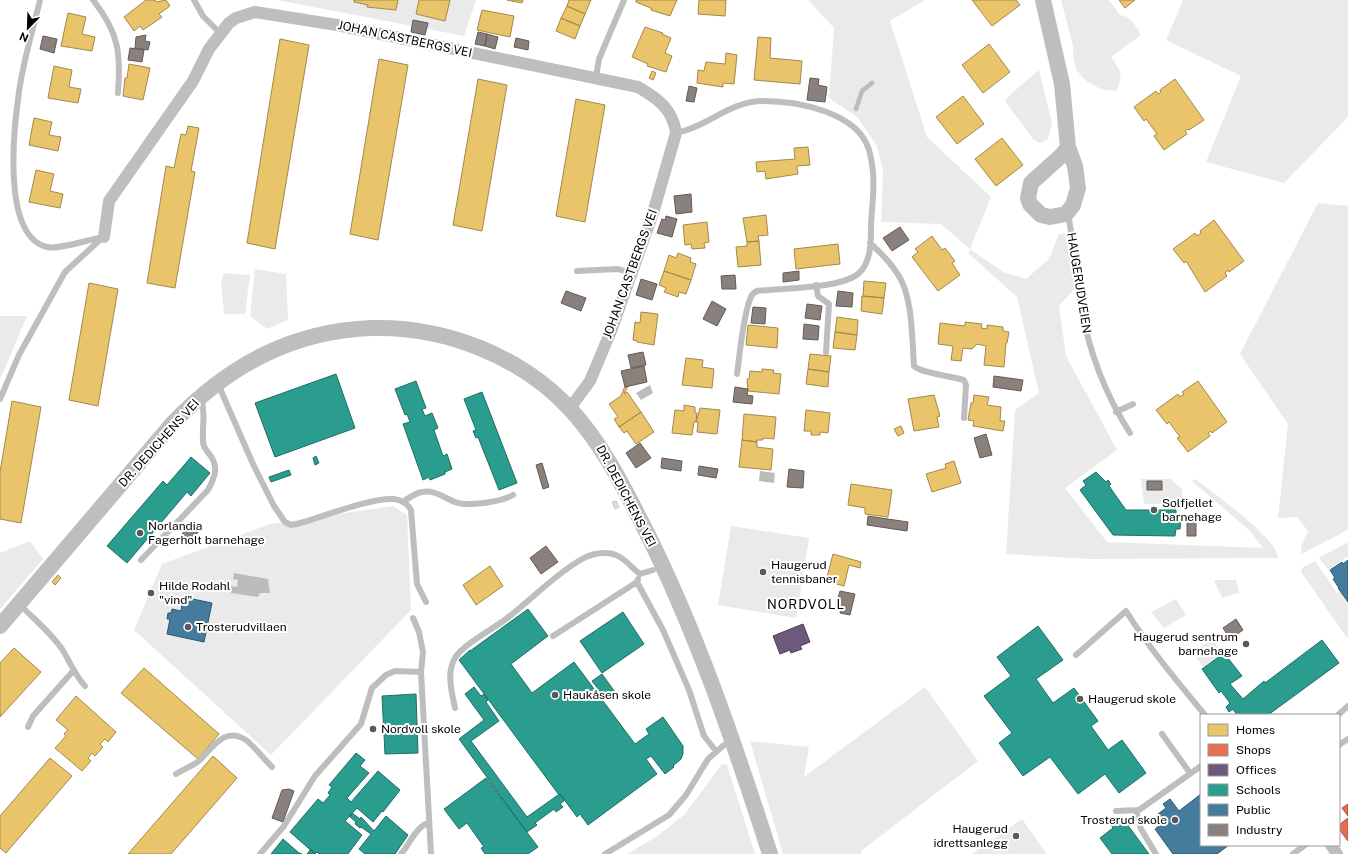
<svg xmlns="http://www.w3.org/2000/svg" width="1348" height="854" viewBox="0 0 1348 854" font-family="'Public Sans',sans-serif">
<rect width="100%" height="100%" fill="#fff"/>
<path fill="#eaeaea" d="M277,0H476L464,36Z
M808,0H925L890,21L927,137L991,197L970,249L1003,272L1026,279L1049,259L1059,234H1066L1075,288L1059,306L1066,356L1117,450L1065,488L1107,542L1263,548L1250,531L1192,481L1195,479C1210,490 1282,542 1277,558L1089,559L1006,554L1015,410L1039,393L1017,297L968,253L970,249L941,224L881,222L883,171L877,146L857,117L829,98L834,28Z
M1061,0H1109L1120,15C1132,17 1135,25 1141,35L1111,57C1120,69 1124,75 1117,90C1105,93 1086,84 1079,73C1074,67 1073,54 1073,46Z
M1183,0H1348V117L1284,183L1206,162L1241,76L1166,40Z
M1039,70L1052,123L1048,139L1040,143L1033,139L1005,101L1012,93Z
M1318,203L1348,206V530L1301,554V547L1308,531L1297,517L1278,518L1288,424L1240,354Z
M255,269L286,274L288,320L267,329L250,316Z
M224,273L250,275L245,314H224L221,282Z
M0,316H27L0,380Z
M1141,479H1171L1182,489L1183,504H1144Z
M393,506L407,515L411,610L271,755L134,630L162,564L270,524Z
M731,526L809,538L796,618L718,605Z
M30,541L43,559L0,609V553Z
M1348,542V556L1328,570L1319,558Z
M1315,561L1337,593L1340,592L1348,603V639L1301,572L1303,567Z
M1214,580H1236L1239,593L1222,598Z
M1176,599L1186,615L1164,628L1151,612Z
M1212,639L1222,653L1203,667L1192,652Z
M925,687L978,761L861,851V854H783L750,741L809,747L804,777Z
M722,764L727,765L755,854H627L656,837L685,814Z
M1022,819L1047,854H972Z"/>
<path fill="#bcbcbc" d="M650,385L653,393L641,400L636,393Z
M760,471L775,473L774,483L759,481Z
M234,573L268,579L270,593H260L258,597L231,593V586L237,587L238,580L233,579Z"/>
<path fill="#e9c46a" stroke="#a3894a" d="M146,0H155L156,2L166,0L170,6L159,14L162,17L143,30L140,26L134,31L124,17Z
M354,0H398L396,10L367,7L368,5L354,2Z
M419,0H450L445,21L416,14Z
M507,0H523L522,3Z
M569,0H591L585,14L567,6Z
M636,0H677L670,16L651,10V8L636,2Z
M699,0H726L725,16L698,14Z
M972,0H1016L1020,5L992,26Z
M1119,0H1135L1125,8Z
M567,6L585,14L580,26L561,18Z
M482,10L514,16L510,37L477,30Z
M68,13L86,17L82,34L95,37L92,51L61,46Z
M561,18L580,26L575,39L556,31Z
M645,27L663,33L662,34L671,38L665,53L672,56L666,72L647,66L648,64L632,57Z
M758,37L771,38L770,58L802,61L800,84L754,80Z
M280,39L309,45L275,249L247,243Z
M989,44L1010,72L983,93L962,65Z
M726,53L737,55L734,84L723,83V87L697,83L698,70L704,71L706,62L725,64Z
M379,59L408,65L378,240L350,234Z
M129,64L150,68L143,100L123,96L125,78H127Z
M54,66L72,70L69,87L81,89L78,103L48,98Z
M652,71L656,73L653,80L649,78Z
M478,79L507,85L482,231L453,225Z
M1175,79L1204,120L1189,130L1188,129L1185,131L1187,134L1164,150L1154,136L1157,134L1146,119L1144,121L1134,107L1156,91L1158,94L1161,92L1160,90Z
M963,96L984,124L957,144L936,117Z
M576,99L605,105L585,222L556,216Z
M34,118L52,122L49,135L61,137L58,151L29,145Z
M188,126L199,128L191,171L195,172L175,288L147,283L166,166L174,168L181,134L186,135Z
M1002,138L1023,165L996,186L975,159Z
M808,147L810,165L797,166L798,174L766,179L765,171L757,172L756,162L795,159L794,148Z
M36,170L54,174L50,191L63,194L60,208L29,202Z
M766,215L768,235L758,236L759,241L747,242L743,218Z
M1214,220L1244,261L1229,272L1228,270L1225,273L1227,276L1205,292L1186,261L1184,263L1173,249L1195,233L1197,236L1201,233L1200,231Z
M707,222L709,242L704,243L705,248L692,249L691,244L685,245L683,225Z
M932,236L942,250L945,248L955,261L952,263L960,275L938,291L912,257L918,252L915,249Z
M759,241L761,265L738,267L736,247L747,246V242Z
M838,244L840,264L796,269L794,249Z
M678,253L691,258L690,262L696,264L691,280L664,271L669,255L676,258Z
M664,271L691,280L686,294L679,292L678,297L664,292L666,288L659,285Z
M864,281L886,283L884,298L863,296Z
M89,283L118,289L98,406L69,400Z
M862,296L884,298L882,314L861,311Z
M641,312L658,314L654,345L637,342V341L633,340L635,322L640,323Z
M837,317L858,320L857,335L835,332Z
M965,322L982,324L981,328L987,329V325L1003,327V331L1009,332L1007,343H1006L1004,367L984,365L986,346L977,344L972,349L963,348L961,361L951,360L953,346L938,344L940,323L965,326Z
M748,325L778,328L777,348L746,345Z
M835,332L857,335L855,350L833,348Z
M810,354L831,356L829,372L808,369Z
M686,358L703,360L702,367L714,369L712,388L682,385Z
M762,369L774,370L773,373L781,374L779,394L748,391L747,379H749L750,371L762,372Z
M808,369L829,372L828,387L806,384Z
M1198,381L1227,422L1212,433L1211,431L1208,433L1210,436L1188,452L1177,438L1180,437L1169,422L1167,424L1156,410L1178,394L1180,397L1184,394L1182,392Z
M625,386H628L624,394L627,392L641,412L619,427L614,419L618,417L609,404L621,396Z
M934,395L940,416L937,417L939,427L914,431L908,399Z
M974,395L989,397L987,405L1001,407L1000,421H1005L1003,431L973,426L974,421L968,420L971,403H973Z
M12,401L41,407L21,523L0,519V472Z
M684,405L695,407V413H697L696,422H694L692,435L672,433L675,410L684,411Z
M700,408L720,410L717,434L697,432L698,422H696Z
M806,410L830,413L828,433L820,432V435H811V431H804Z
M641,412L654,432L636,444L627,431L624,433L619,427Z
M744,414L776,417L774,439L763,438V440H757V442L742,440Z
M901,426L904,433L898,436L894,429Z
M742,440L757,442V447L773,449L771,470L739,467Z
M954,461L961,483L932,492L926,474L946,468L945,464Z
M851,484L892,490L888,517L865,514V508L848,505Z
M833,554L861,562L860,568L849,565L844,586L826,581Z
M490,566L503,586L476,605L463,585Z
M58,575L61,578L55,585L52,582Z
M14,648L41,672L0,717V663Z
M144,668L219,734L198,759L121,693Z
M76,696L116,732L108,742L105,739L100,744L103,747L95,756L92,753L88,758L91,761L82,771L55,748L66,736L64,734L68,730L56,720Z
M213,756L237,778L171,854H128Z
M50,758L72,776L6,853L0,848V816Z"/>
<path fill="#e76f51" stroke="#a24e39" d="M1348,804V816L1342,808Z
M1348,818V841L1339,829V825Z"/>
<path fill="#6d597a" stroke="#4c3e55" d="M803,624L810,642L800,646L802,649L791,653L790,650L780,654L773,636Z"/>
<path fill="#2a9d8f" stroke="#1d6e64" d="M336,374L355,428L275,457L255,403Z
M416,381L426,408L422,409L425,416L432,413L438,428L434,430L443,456L447,454L452,469L445,472V474L430,480L429,477L423,480L403,424L410,422L407,414L405,415L395,389Z
M482,392L517,483L499,490L478,437L476,438L473,431L476,430L464,399Z
M316,456L319,463L315,465L313,458Z
M191,457L210,473L191,496L187,492L127,563L107,546L163,481L167,485Z
M289,470L291,475L271,482L269,477Z
M1096,472L1106,482L1108,480L1111,484L1109,486L1126,510H1176V518H1181L1180,529H1176L1175,536L1113,535L1080,490L1086,485L1083,481Z
M528,609L548,636L511,664L532,693L574,662L635,744L649,734L646,729L663,717L683,746V754L681,759L673,766L674,767L665,774L651,756L646,759L657,774L588,825L580,814L577,817L560,794L559,795L459,660L470,650V651Z
M623,612L644,644L602,673L580,641Z
M1038,626L1063,660L1036,679L1053,703L1074,688L1098,721L1091,726L1108,750L1122,740L1146,773L1119,793L1105,774L1078,794L1050,757L1023,776L999,743L1012,733L984,696L1011,676L997,657Z
M1322,640L1339,663L1268,715H1237L1233,709L1229,712L1226,707L1230,703L1221,691L1219,693L1202,669L1224,653L1242,676L1230,684L1243,699L1264,681L1265,683Z
M602,674L615,692L606,699L592,681Z
M474,687L481,696L484,694L488,700L486,702L499,721L471,741L527,817L558,795L560,794L565,800L560,804L563,807L556,812L554,809L535,823L537,825L527,832L459,739L484,720L465,694Z
M416,694L418,753L385,754L382,696Z
M356,753L365,760L360,766L369,773L347,798L351,802L378,771L400,790L383,812L382,811L373,822L357,808L345,821L362,835L348,854H319L317,852L315,854L290,832L318,799L323,803L330,795L328,793L332,787L329,785Z
M486,778L538,847L528,854H485L481,848L484,847L467,823L459,829L444,809Z
M352,813L360,819L361,817L374,831L386,816L408,835L395,854H365L359,849L371,834L361,827L360,828L355,824L356,822L349,816Z
M1118,820L1120,823L1124,820L1149,854H1112L1100,838L1113,828L1111,825Z
M283,839L299,853L302,854H271Z
M311,849L315,854H307Z"/>
<path fill="#457b9d" stroke="#30566e" d="M1348,560V602L1338,588H1339L1333,579L1335,578L1330,570L1342,562L1343,564Z
M183,597L212,603L204,642L167,634L170,619H167L168,613H171L172,609L181,611Z
M1201,794V845H1229L1217,854H1173L1155,829L1164,822L1158,814L1166,808L1163,804L1170,799L1179,811Z"/>
<path fill="#8a817c" stroke="#615a57" d="M413,20L428,23L425,35L411,32Z
M478,32L487,34L485,46L475,44Z
M487,34L498,37L495,49L485,46Z
M146,35L145,41L150,42L148,50L135,48L136,37Z
M43,36L57,39L54,53L40,49Z
M516,38L529,41L528,50L514,47Z
M130,48L144,50L142,62L128,60Z
M810,78L819,79L818,85L827,87L825,102L807,100Z
M689,86L697,88L694,102L686,101Z
M691,194L692,212L676,214L674,196Z
M666,216L677,219L672,237L657,233L662,219L665,220Z
M900,227L909,240L892,251L883,238Z
M799,271V280L783,282V273Z
M735,275L736,289H722L721,276Z
M641,279L657,284L652,300L636,295Z
M566,291L586,298L581,311L561,303Z
M838,291L853,293L852,307L836,306Z
M712,301L726,309L717,326L703,319Z
M807,304L822,306L820,320L805,318Z
M753,307L766,308L765,324L751,323Z
M804,324L819,326L818,340L803,339Z
M643,352L646,365L631,368L628,355Z
M644,366L647,382L625,387L621,371Z
M994,376L1023,380L1021,391L993,387Z
M735,387L748,389L747,395L753,396L752,404L733,402Z
M986,434L992,455L980,458L974,438Z
M640,443L651,458L636,468L626,453Z
M662,458L682,461L681,471L661,468Z
M542,463L549,487L543,489L536,465Z
M699,466L718,469L716,478L698,475Z
M789,469L804,471L803,488L787,487Z
M1147,481H1162V490H1147Z
M868,516L908,522L907,531L867,525Z
M1187,521H1196V536H1187Z
M191,523L199,531L187,546L178,539Z
M546,546L558,562L541,574L530,558Z
M840,591L855,594L850,615L840,613L841,607L836,606Z
M1236,619L1243,630L1230,639L1223,628Z
M289,789L294,791L283,822L272,818L282,790Z"/>
<g fill="none" stroke-linecap="round" stroke-linejoin="round">
<path stroke="#bcbcbc" stroke-width="4.5" d="M856,109L862,91L872,83"/>
</g>
<path fill="#dcdcdc" stroke="#c5c5c5" d="M616,501L619,507L615,509L612,502Z"/>
<g fill="none" stroke-linecap="round" stroke-linejoin="round">
<path stroke="#bebebe" stroke-width="6" d="M40,0C33,30 23,61 19,92C14,126 1,236 47,247C58,250 90,239 104,237
M93,0C119,33 121,53 118,93
M194,0L203,16L220,33
M596,77L599,59L624,0
M676,133C707,127 730,101 763,101C797,101 858,112 869,150C876,174 873,198 871,223C871,238 872,263 858,274C838,289 783,288 757,291C755,292 752,294 751,297C743,314 740,354 737,374
M1069,219C1074,248 1075,277 1081,306C1089,352 1105,394 1130,433
M870,243C880,252 890,262 897,273C913,295 912,340 914,366C918,372 954,377 964,380L966,385L964,418
M577,271L618,269L631,273
M816,285L818,296L829,304L826,352
M218,384L253,464L274,506L285,522L291,525L297,524C322,517 369,498 394,499C401,500 408,504 411,510L417,584L426,602
M0,399L19,355L65,272L102,238
M1116,412L1133,404
M403,502C409,498 415,493 422,492C433,489 445,498 455,502C467,507 501,502 513,495
M141,560L208,490C215,477 219,467 210,455C206,450 203,447 203,441C202,425 206,415 201,397
M637,582L663,630L689,690L704,736L716,751
M19,604C34,619 50,632 62,649C70,662 75,675 85,686
M413,618L419,632L423,652L421,672L431,854
M553,636L637,582L638,579
M1076,655L1126,611C1149,648 1177,681 1205,715
M455,708C452,693 446,673 455,658C462,645 493,629 506,619C531,600 554,575 582,559C589,555 597,553 605,553C622,553 628,565 640,574L653,570
M1338,715L1348,706
M28,727L33,716L74,670
M1162,734L1190,773
M1339,745L1348,739
M176,774C184,769 193,766 200,760C213,747 225,726 246,740C255,747 263,758 272,767
M1116,811L1139,810L1201,766
M1136,811L1141,829L1156,854
M260,854L284,826L315,776L361,724L372,688L386,675L395,671L421,672
M401,854C410,844 416,826 429,823
M605,854L669,815L686,795L708,759L724,745L731,741
M1293,854L1305,845"/>
<path stroke="#bebebe" stroke-width="12" d="M104,237L109,201L193,81L209,49L229,23L236,18L255,12L337,25L638,87C657,98 673,109 676,133L653,213L611,331L590,381L570,408
M1331,845L1337,854"/>
<path stroke="#bebebe" stroke-width="16" d="M1043,0L1062,84L1068,147L1075,166L1078,188L1073,205L1066,214L1050,217L1041,215L1030,204L1028,198L1031,183L1062,155L1068,147
M0,626L173,423C228,366 291,331 372,328C445,326 521,356 571,410C602,444 622,484 643,525C696,630 734,742 770,854"/>
</g>
<g fill="#595959" stroke="#fff" stroke-width="1.5">
<circle cx="1154" cy="510" r="4"/>
<circle cx="140" cy="533" r="4"/>
<circle cx="763" cy="572" r="4"/>
<circle cx="151" cy="593" r="4"/>
<circle cx="188" cy="627" r="4"/>
<circle cx="1246" cy="644" r="4"/>
<circle cx="555" cy="695" r="4"/>
<circle cx="1080" cy="699" r="4"/>
<circle cx="373" cy="729" r="4"/>
<circle cx="1175" cy="820" r="4"/>
<circle cx="1016" cy="836" r="4"/>
</g>
<g text-anchor="middle" dominant-baseline="central" stroke-width="4" stroke-linejoin="round" paint-order="stroke">
<g font-size="12" fill="#000" stroke="#fff">
<text transform="translate(405 39) rotate(12)">JOHAN CASTBERGS VEI</text>
<text transform="translate(630 274) rotate(-70)">JOHAN CASTBERGS VEI</text>
<text transform="translate(1079 283) rotate(81)">HAUGERUDVEIEN</text>
<text transform="translate(159 443) rotate(-48)">DR. DEDICHENS VEI</text>
<text transform="translate(626 496) rotate(62)">DR. DEDICHENS VEI</text>
</g>
<g font-size="12" fill="#000" stroke="#fff" text-anchor="start">
<text x="1162" y="503">Solfjellet<tspan x="1162" dy="14">barnehage</tspan></text>
<text x="148" y="526">Norlandia<tspan x="148" dy="14">Fagerholt barnehage</tspan></text>
<text x="771" y="565">Haugerud<tspan x="771" dy="14">tennisbaner</tspan></text>
<text x="159" y="586">Hilde Rodahl<tspan x="159" dy="14">"vind"</tspan></text>
<text x="196" y="627">Trosterudvillaen</text>
<text x="1238" y="637" text-anchor="end">Haugerud sentrum<tspan x="1238" dy="14">barnehage</tspan></text>
<text x="563" y="695">Haukåsen skole</text>
<text x="1088" y="699">Haugerud skole</text>
<text x="381" y="729">Nordvoll skole</text>
<text x="1167" y="820" text-anchor="end">Trosterud skole</text>
<text x="1008" y="829" text-anchor="end">Haugerud<tspan x="1008" dy="14">idrettsanlegg</tspan></text>
</g>
<g font-size="13" letter-spacing="1" fill="#000" stroke="#fff">
<text x="806" y="604">NORDVOLL</text>
</g>
</g>
<rect x="1200" y="714" width="140" height="132" fill="#ffffff" stroke="#999999"/>
<rect x="1208" y="724" width="20" height="12" fill="#e9c46a" stroke="#999999"/>
<text x="1236" y="734" font-size="12" fill="#000000">Homes</text>
<rect x="1208" y="744" width="20" height="12" fill="#e76f51" stroke="#999999"/>
<text x="1236" y="754" font-size="12" fill="#000000">Shops</text>
<rect x="1208" y="764" width="20" height="12" fill="#6d597a" stroke="#999999"/>
<text x="1236" y="774" font-size="12" fill="#000000">Offices</text>
<rect x="1208" y="784" width="20" height="12" fill="#2a9d8f" stroke="#999999"/>
<text x="1236" y="794" font-size="12" fill="#000000">Schools</text>
<rect x="1208" y="804" width="20" height="12" fill="#457b9d" stroke="#999999"/>
<text x="1236" y="814" font-size="12" fill="#000000">Public</text>
<rect x="1208" y="824" width="20" height="12" fill="#8a817c" stroke="#999999"/>
<text x="1236" y="834" font-size="12" fill="#000000">Industry</text>
<g transform="translate(28 28) rotate(203)" stroke="#ffffff" stroke-width="3" paint-order="stroke">
<path d="M0-3L7 15L0 10L-7 15Z" fill="#000000"/>
<text y="-6" font-size="11" font-weight="bold" text-anchor="middle" fill="#000000">N</text>
</g>
</svg>
